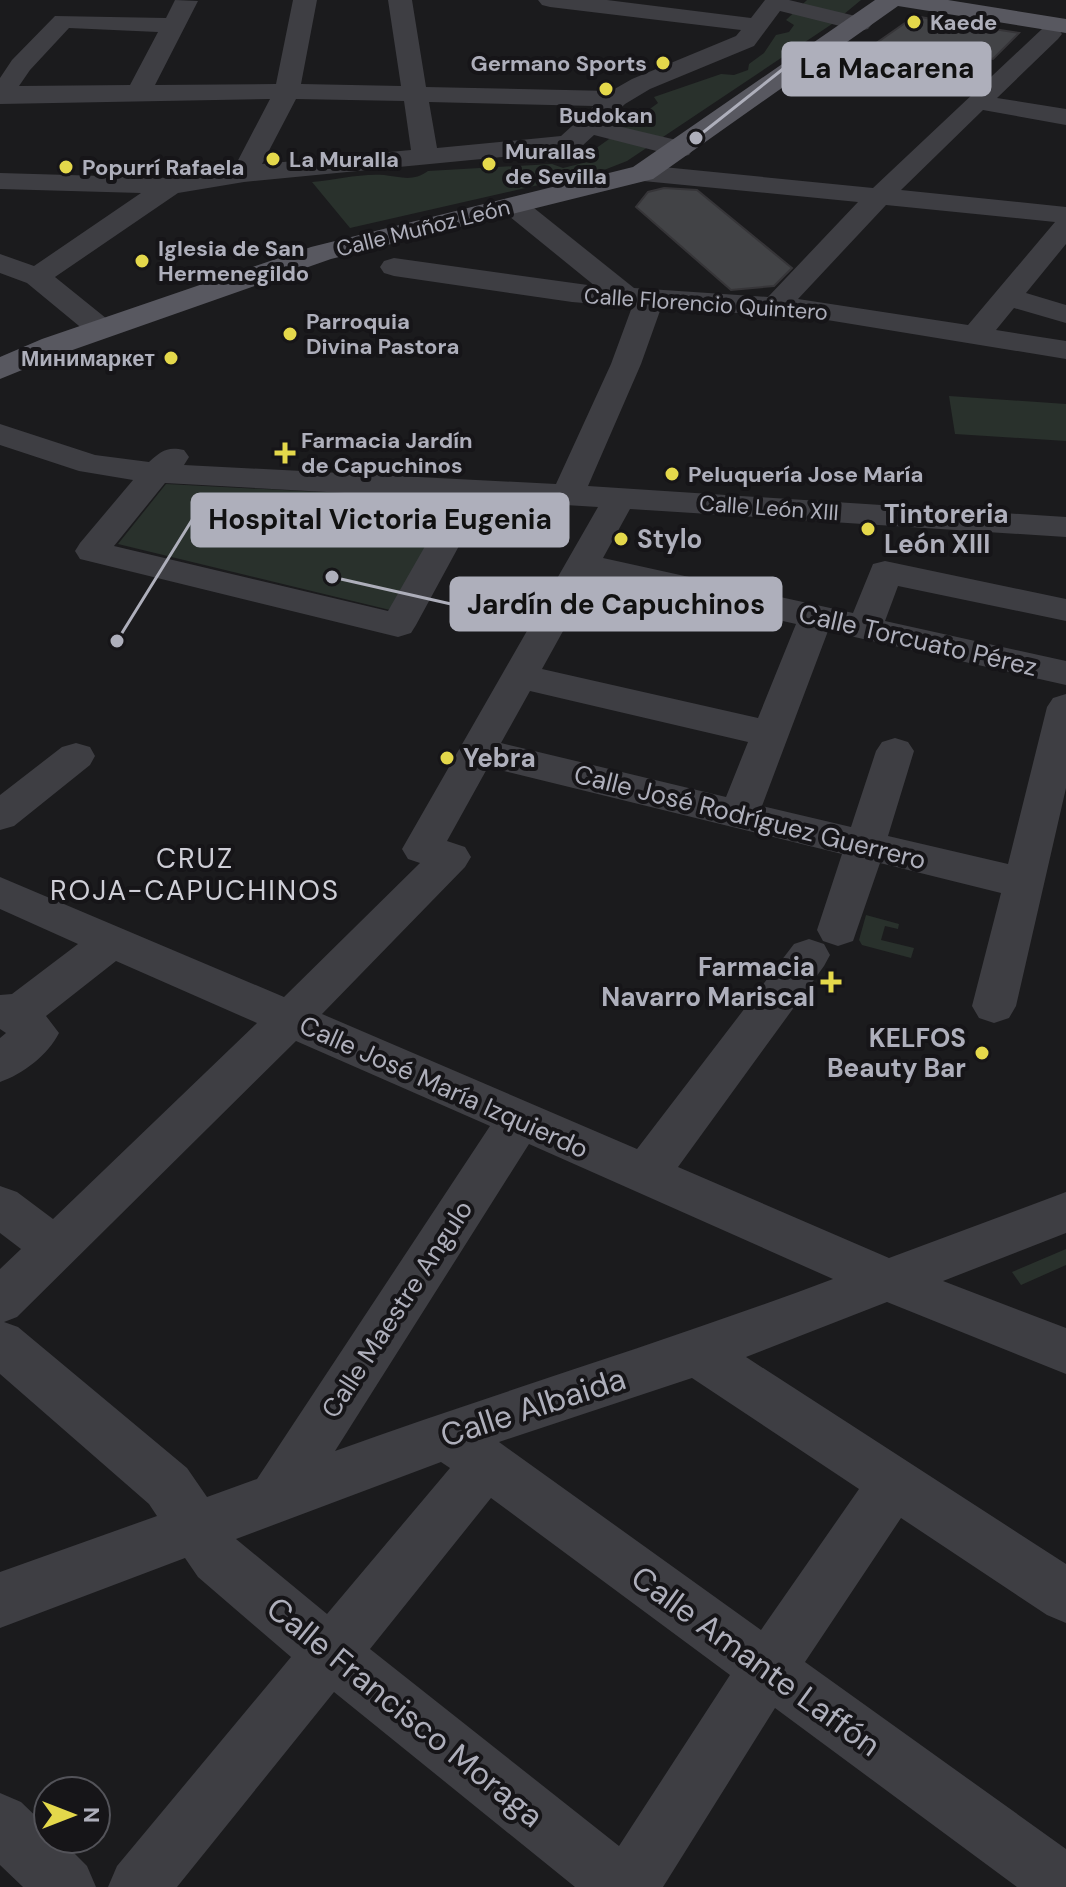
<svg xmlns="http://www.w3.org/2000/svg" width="1066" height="1887" viewBox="0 0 1066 1887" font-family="'DM Sans',sans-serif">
<rect width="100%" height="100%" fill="#1b1b1d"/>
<path fill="#29312c" d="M807,0H861L832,24L627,161L604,170L350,228L312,182C335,180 362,173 384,175C401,177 413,182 428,171L552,164L563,168L583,163L585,156L612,137L635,112L647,111L658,103L654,97L721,74L734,75L748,70L749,64L764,53L776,35L789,32L794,25L786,20Z
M949,396L1066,404V441L955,434Z
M166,484L456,499L390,610L118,544Z
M866,915L899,924L898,929L885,926L881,940L914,948L911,958L862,945L859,940Z
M1066,1249V1265L1021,1285L1012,1272Z"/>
<path fill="#424346" stroke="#363538" stroke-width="2" d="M915,16L948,22L1019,33L993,59L944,47L917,68L855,58Z
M664,188L697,190L792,268L774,286L731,290L636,207L648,192Z"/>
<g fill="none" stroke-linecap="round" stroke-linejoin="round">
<path fill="#3e3e43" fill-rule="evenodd" d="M175,0L198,1L155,85L276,84L293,0H317L301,84L401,86L388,0H412L426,87L611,91L632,79L736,36L741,30L550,7L542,5L538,0H607L751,18L765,0H789L868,19L872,24L868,29L860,31L780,11L754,46L650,89L625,104L605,123L689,143L693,149L689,155L680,157L594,135L582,146L565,151L244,182L178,193L55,277L112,323L116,329L112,335L101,338L90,335L27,283L0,273V254L34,266L141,193L0,189V173L170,178L234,168L270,99L0,104V78L12,60L55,16L166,18ZM69,28L158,32L130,85L19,86L30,70ZM296,99L404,101L411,150L262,164ZM429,102L594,106L561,136L437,148Z
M1050,27L1058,29L1062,34L1058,39L997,98L1066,109V125L983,110L901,190L1066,207V244L1026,293L1066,305V323L1014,308L996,330L1066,341V359L815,318L661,308L641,364L588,486L1066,517V537L630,509L603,558L853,613L873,564L885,561L1066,599V621L898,586L885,621L1066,661V685L828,631L762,806L851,827L876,751L882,742L895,738L908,742L914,751L888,836L1008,864L1047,707L1053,698L1066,694V788L1016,1006L1009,1018L994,1023L979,1018L972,1006L1001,893L880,863L853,941L838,946L823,941L817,930L842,854L488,767L447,841L465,847L471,857L465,867L322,1014L637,1149L794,944L809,939L824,944L830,955L824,966L678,1167L889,1258L1066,1192V1233L943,1281L1066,1328V1374L887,1302L746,1357L1066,1564V1623L1047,1615L901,1518L805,1662L1066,1849V1887H1017L775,1708L663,1887H575L334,1692L177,1887H108L117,1866L291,1657L198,1577L185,1558L0,1628V1572L157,1516L149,1504L0,1374V1269L21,1249L0,1233V1186L17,1192L53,1219L257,1023L116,961L46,1016L59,1033C48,1055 23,1074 0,1082V1038L6,1033L0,1029V995L12,994L78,944L0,909V877L284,997L420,863L408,859L402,849L598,507L484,500L416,625L411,633L398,637L80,559L75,551L80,543L133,480L79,471L0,445V424L95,455L149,462C161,451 167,446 184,450L189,457L184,465L556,484L611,364L632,307L572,302L394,276L384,273L380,267L384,261L394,258L595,286L504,212L500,206L504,200L514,198L524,200L634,288L768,297L858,202L643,181L634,179L630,173L634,167L643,165L873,188L1042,29ZM886,205L1055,222L968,325L798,299ZM165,483L452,499L388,611L114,546ZM593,577L796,624L758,718L542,669ZM530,691L748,742L726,797L501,743ZM296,1041L490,1126L257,1479L207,1497L187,1468L18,1327L4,1322L17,1317ZM529,1144L833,1279C669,1341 501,1391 335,1451ZM692,1378L859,1489L761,1630L499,1442ZM441,1462L450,1468L327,1614L236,1539ZM491,1498L730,1675L619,1846L370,1649Z
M76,743L90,747L95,756L90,765L14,826L0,830V795L62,747Z
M0,1793L21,1802L48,1828V1839H60L87,1866L96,1887H23L0,1865Z"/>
<path fill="#585860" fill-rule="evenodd" d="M875,0H948L1066,19V33L898,6L653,179L331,259L64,353L0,379V357L42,339L311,247L633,167Z"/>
</g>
<g fill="#e4d84b" stroke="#161518" stroke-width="3">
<circle cx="914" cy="22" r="8"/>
<circle cx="663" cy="63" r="8"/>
<circle cx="606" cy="89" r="8"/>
<circle cx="273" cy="159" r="8"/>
<circle cx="489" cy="164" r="8"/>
<circle cx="66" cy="167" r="8"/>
<circle cx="142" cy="261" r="8"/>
<circle cx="290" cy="334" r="8"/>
<circle cx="171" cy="358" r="8"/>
<path d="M281 441h8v8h8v8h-8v8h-8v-8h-8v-8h8z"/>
<circle cx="672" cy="474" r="8"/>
<circle cx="868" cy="529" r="8"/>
<circle cx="621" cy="539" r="8"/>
<circle cx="447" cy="758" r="8"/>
<path d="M827 970h8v8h8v8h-8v8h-8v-8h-8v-8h8z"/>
<circle cx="982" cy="1053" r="8"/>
</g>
<g text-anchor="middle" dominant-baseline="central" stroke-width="8" stroke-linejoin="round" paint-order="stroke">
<g font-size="22" font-weight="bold" fill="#aeafbb" stroke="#161518" text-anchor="start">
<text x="930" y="22">Kaede</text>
<text x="647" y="63" text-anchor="end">Germano Sports</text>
<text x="606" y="115" text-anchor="middle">Budokan</text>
<text x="505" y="151">Murallas<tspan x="505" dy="25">de Sevilla</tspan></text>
<text x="289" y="159">La Muralla</text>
<text x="82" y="167">Popurrí Rafaela</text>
<text x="158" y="248">Iglesia de San<tspan x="158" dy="25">Hermenegildo</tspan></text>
<text x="306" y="321">Parroquia<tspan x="306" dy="25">Divina Pastora</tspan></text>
<text x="155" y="358" text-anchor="end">Минимаркет</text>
<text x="301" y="440">Farmacia Jardín<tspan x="301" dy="25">de Capuchinos</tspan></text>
<text x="688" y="474">Peluquería Jose María</text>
</g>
<g font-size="22" fill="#aeafbb" stroke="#161518">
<text transform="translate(423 228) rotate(-14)">Calle Muñoz León</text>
<text transform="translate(706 304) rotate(4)">Calle Florencio Quintero</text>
<text transform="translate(769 508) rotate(4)">Calle León XIII</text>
</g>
<g font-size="26" font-weight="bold" fill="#aeafbb" stroke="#161518" text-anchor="start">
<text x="884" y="514">Tintoreria<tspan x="884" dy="30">León XIII</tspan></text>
<text x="637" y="539">Stylo</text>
<text x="463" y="758">Yebra</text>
<text x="815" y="967" text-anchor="end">Farmacia<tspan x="815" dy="30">Navarro Mariscal</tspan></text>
<text x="966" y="1038" text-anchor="end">KELFOS<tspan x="966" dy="30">Beauty Bar</tspan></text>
</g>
<g font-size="26" fill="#aeafbb" stroke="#161518">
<text transform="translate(918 640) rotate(13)">Calle Torcuato Pérez</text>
<text transform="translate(750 817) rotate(14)">Calle José Rodríguez Guerrero</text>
<text transform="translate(444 1087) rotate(24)">Calle José María Izquierdo</text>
<text transform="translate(397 1309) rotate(-57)">Calle Maestre Angulo</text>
</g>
<g font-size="28" letter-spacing="2" fill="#cfcfd7" stroke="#161518">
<text x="195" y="858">CRUZ<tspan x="195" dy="32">ROJA-CAPUCHINOS</tspan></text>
</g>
<g font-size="32" fill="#aeafbb" stroke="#161518">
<text transform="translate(533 1407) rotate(-18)">Calle Albaida</text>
<text transform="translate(756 1661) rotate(36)">Calle Amante Laffón</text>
<text transform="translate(405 1712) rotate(39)">Calle Francisco Moraga</text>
</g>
</g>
<path fill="none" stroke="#aeafbb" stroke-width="3" d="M696 138L783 69M117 641L192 520M332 577L451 604"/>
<g fill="#aeafbb" stroke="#161518" stroke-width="3">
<circle cx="696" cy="138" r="8"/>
<circle cx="117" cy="641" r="8"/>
<circle cx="332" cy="577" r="8"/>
</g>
<g fill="#aeafbb" stroke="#aeafbb" stroke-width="3">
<rect x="783" y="43" width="207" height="52" rx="8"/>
<rect x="192" y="494" width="376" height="52" rx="8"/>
<rect x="451" y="578" width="330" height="52" rx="8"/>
</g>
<g font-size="28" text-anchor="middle" font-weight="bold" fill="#111">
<text x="887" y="78">La Macarena</text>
<text x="380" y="529">Hospital Victoria Eugenia</text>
<text x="616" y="614">Jardín de Capuchinos</text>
</g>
<g transform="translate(72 1815) rotate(90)"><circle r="38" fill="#161518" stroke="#535359" stroke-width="2"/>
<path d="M0-6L14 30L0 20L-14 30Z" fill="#e4d84b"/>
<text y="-12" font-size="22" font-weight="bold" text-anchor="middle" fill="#aeafbb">N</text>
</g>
</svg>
